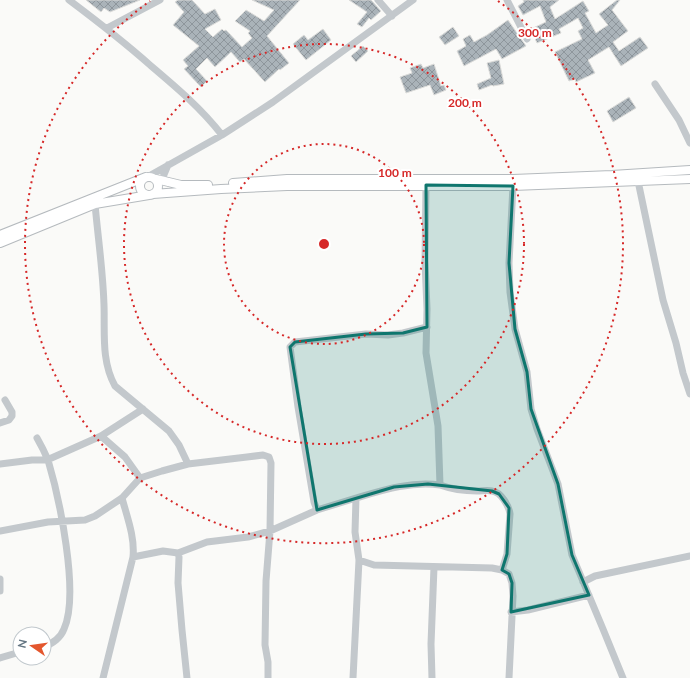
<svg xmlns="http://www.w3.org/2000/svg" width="690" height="678" viewBox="0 0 690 678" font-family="Lato,sans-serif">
<defs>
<pattern id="building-cross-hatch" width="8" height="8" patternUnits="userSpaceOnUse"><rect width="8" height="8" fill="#aab3b9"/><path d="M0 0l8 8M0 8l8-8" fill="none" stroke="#8e969c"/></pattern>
</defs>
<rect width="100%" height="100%" fill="#fafaf8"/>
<path fill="url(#building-cross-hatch)" stroke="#dcdcda" d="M86,0H140L110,12L104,8L101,12Z
M178,0H192L205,14L215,9L221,20L205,29L213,37L222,29L224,31L226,30L242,47L252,38L248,33L250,31L235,21L246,10L264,21L274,10L252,0H300L267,36L289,63L280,70L279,69L265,82L244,59L240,62L231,52L215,67L207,58L196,69L207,81L201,87L184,69L188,66L183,60L199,46L173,25L184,12L175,2Z
M349,0H371L381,11L371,20L369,18L362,27L357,24L367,12Z
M523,0H559L550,7L555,19L583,1L589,11L585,13L596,33L608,25L599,14L617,0H620L612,10L628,31L613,42L619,51L640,37L648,48L621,66L609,47L588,60L595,73L576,82L575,79L569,81L555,52L582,39L578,31L583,28L578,18L559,29L561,33L537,43L531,29L546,22L540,6L523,15L518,6L524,2Z
M508,20L526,46L502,59L496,49L464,66L457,51L466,46L463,39L470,35L474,42L487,35Z
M453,27L459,36L445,45L439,37Z
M323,29L331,40L306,60L293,44L304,35L308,40Z
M363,46L368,51L356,62L351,56Z
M499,60L504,84L493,86L492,85L479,90L477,84L491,78L487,63Z
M421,64L423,68L434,64L441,86L444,85L446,90L434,95L430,85L406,93L400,77L412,73L410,68Z
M629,97L636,108L613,122L607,111Z"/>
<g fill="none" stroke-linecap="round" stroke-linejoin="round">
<defs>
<path id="major" d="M140 186a9 9 0 1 1 18 0a9 9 0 1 1-18 0Z
M156,179L181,185H208
M233,183L287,179H513L612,175L690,170
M153,194L221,189L287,186H513L690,179
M0,235L146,177
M0,243L95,204L149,195"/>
</defs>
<use href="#major" stroke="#b5babe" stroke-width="10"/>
<path stroke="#c3c8cc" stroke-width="7" d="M69,0C97,21 124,42 150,65C176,87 201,108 222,135
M378,0L392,16
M507,0L527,39
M107,28L160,0
M655,84L679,120L690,143
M149,176L222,135L273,102L413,0
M638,181L663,300L676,343L683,373L690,394
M426,185L425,261L427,309L426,353L438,426L440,485C451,489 465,491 477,491C482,491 488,490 492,491C501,492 509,506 510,514L507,554L502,570
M513,186L509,263L510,292L515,329L527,372L531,409L537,429L558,484L572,555L603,629L623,678
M158,189L168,165
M95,204C98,238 103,271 104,305C105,332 101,361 115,386L169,431L179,445L188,464
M0,423L9,420L12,416V412L5,400
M101,436L125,457L140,478
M37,438C41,445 45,453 48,460C59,497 80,594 64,629C61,637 53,644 44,646
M0,464L32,460H47L101,436L143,409
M317,510L314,502L298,407L290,347L295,342L366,334L388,335L403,333L427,327
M0,531L48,522L85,520L95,516L122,498L140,478L162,471L188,464L247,457L263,455L269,457L271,463L270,531L248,537L207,542L178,553L179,557L178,583L182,630L187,678
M133,557L163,551L178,553
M359,560L374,565L492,568L502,570L509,574L512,583L513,596L509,678
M0,579V591
M583,582L595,576L690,556
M511,612L528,610L589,595
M0,658L20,652
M103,678L133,557C135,537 127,517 122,498
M268,678V662L265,645L266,581L270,531L317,510L356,498
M353,678L359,560L355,532L356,498C383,490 411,481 440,485
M432,678L431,644L434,567"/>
<use href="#major" stroke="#fff" stroke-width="8"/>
</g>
<path fill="#0f766e" fill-opacity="0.2" stroke="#0f766e" stroke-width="3" stroke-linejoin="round" d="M426,185L513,186L509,263L515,329L527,372L531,409L558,484L572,555L589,595L511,612L512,583L509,574L502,570L507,554L509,508L499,494L492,491L428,484L394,487L317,510L290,347L295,342L366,334L403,333L427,327Z"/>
<g fill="none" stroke="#d62828" stroke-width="2" stroke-dasharray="2 4">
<circle cx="324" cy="244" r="100"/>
<circle cx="324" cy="244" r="200"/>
<path d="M498 1A299 299 0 1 1 150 1"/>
</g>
<circle cx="324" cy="244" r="6" fill="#d62828" stroke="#fff" stroke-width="2"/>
<g font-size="12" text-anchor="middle" font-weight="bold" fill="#d62828" stroke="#fff" stroke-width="4" stroke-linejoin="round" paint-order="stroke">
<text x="535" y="37">300 m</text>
<text x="465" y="107">200 m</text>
<text x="395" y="177">100 m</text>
</g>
<g transform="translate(32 646) rotate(283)"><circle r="19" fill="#ffffff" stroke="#c1c8cd"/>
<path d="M0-3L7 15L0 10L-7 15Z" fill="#e4572e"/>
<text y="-6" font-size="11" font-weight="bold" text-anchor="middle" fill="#657683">N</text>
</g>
</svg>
